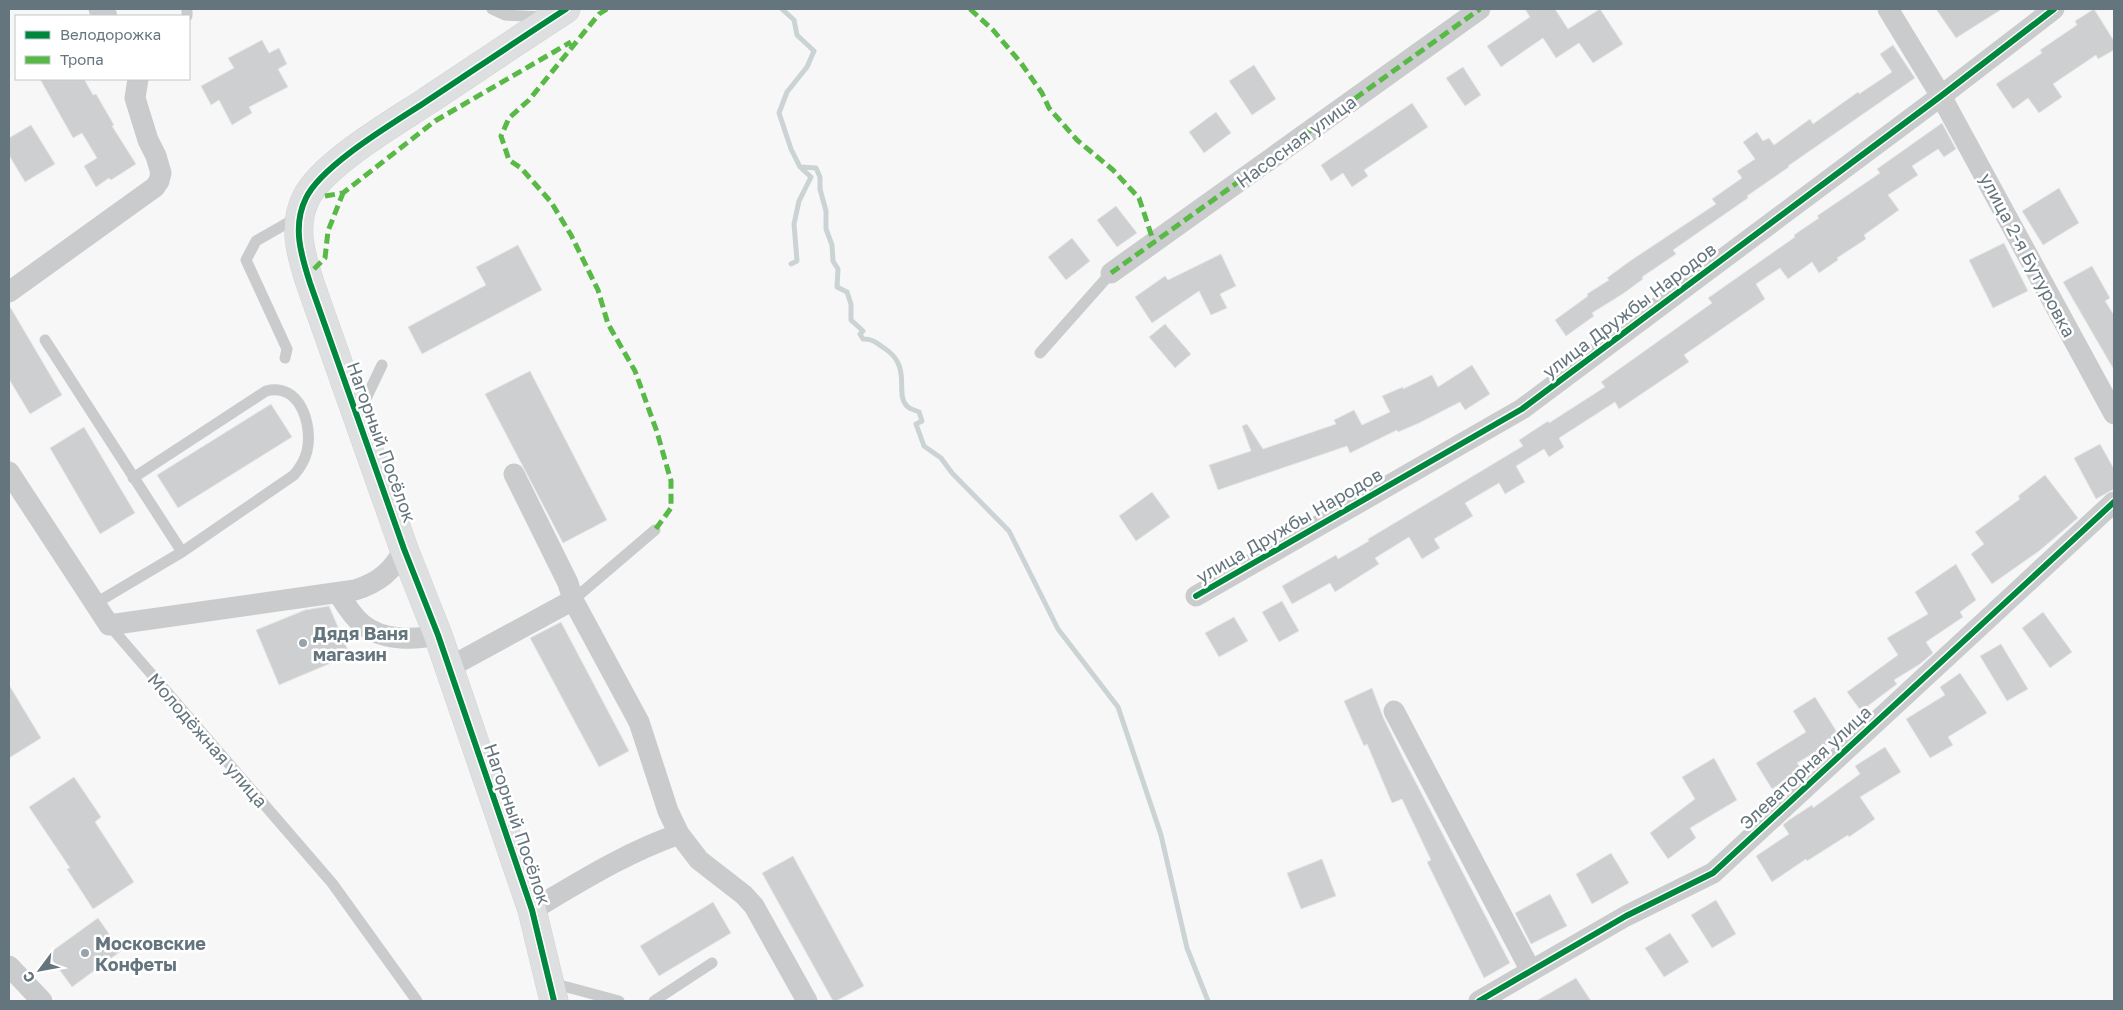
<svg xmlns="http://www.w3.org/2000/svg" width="2123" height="1010" viewBox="0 0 2123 1010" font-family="'Golos Text',sans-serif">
<rect width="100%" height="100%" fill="#f7f7f7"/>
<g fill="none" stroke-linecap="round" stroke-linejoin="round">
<path stroke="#cbd3d5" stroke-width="5" d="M782,9L794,20L797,35L814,51L807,67L787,92L779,113L791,149L800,167L816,168L820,177V189L826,211V229L832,245L833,261L838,269L837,287L847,292L851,304V320L863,331L860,334L863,339C873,339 875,342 884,348C914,367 893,395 908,407C910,409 915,410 919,412L922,421L916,424L924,446L941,458L952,473L1009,531L1058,629L1118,707L1161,835L1187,948L1208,1001
M791,264L797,261L794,224L799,201L811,177L800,167"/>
</g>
<path fill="#cdcfd0" stroke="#e6e6e6" d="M1525,9H1555L1568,29L1600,9L1623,44L1593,63L1579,43L1556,58L1543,38L1501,67L1487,46L1530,17Z
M1936,9H2002L1956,38Z
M2094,9L2114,41V50L2098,59L2096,55L2053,84L2062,97L2039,113L2028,98L2013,109L1996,84L2042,53L2040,50L2077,25L2075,21Z
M262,40L269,53L279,48L287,64L278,69L288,87L249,107L252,113L232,125L219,100L211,105L201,86L234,68L228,58Z
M1893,45L1915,78L1788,166L1789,167L1747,196L1748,198L1673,250L1676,254L1642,277L1643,279L1624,293L1592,313L1594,316L1566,336L1555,320L1588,296L1587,294L1609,280L1607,278L1630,261L1716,204L1712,199L1742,178L1737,171L1755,159L1743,142L1757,132L1763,141L1769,138L1774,145L1810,119L1813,124L1858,92L1859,94L1892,72L1880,54Z
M1254,65L1276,99L1252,115L1229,81Z
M1463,67L1481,95L1465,106L1446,78Z
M40,79H84L93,95L96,94L114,125L112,126L136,164L111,180L109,178L96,187L84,166L97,158L82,133L73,138Z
M1412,103L1428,127L1364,170L1368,176L1352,187L1343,173L1331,181L1321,165Z
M1216,112L1231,133L1204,153L1189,132Z
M1942,123L1956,149L1944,157L1938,149L1912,166L1918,175L1888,195L1899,210L1864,235L1866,239L1837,258L1838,260L1819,273L1812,262L1788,279L1780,268L1756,284L1765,299L1684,355L1689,362L1619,409L1615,402L1559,438L1564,447L1549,457L1544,449L1516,466L1525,482L1505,494L1499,483L1465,503L1473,516L1434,539L1440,548L1422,559L1409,537L1375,558L1379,564L1335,592L1330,583L1292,604L1282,586L1336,555L1338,559L1369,541L1368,539L1523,446L1519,440L1548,421L1549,423L1605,387L1601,382L1712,303L1708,298L1795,237L1794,235L1819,218L1817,216L1880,173L1877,169Z
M31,125L55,164L25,182L9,155V138Z
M2059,188L2079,223L2043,245L2022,211Z
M1116,206L1137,233L1117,247L1097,220Z
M1072,238L1090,261L1066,280L1048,257Z
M2004,243L2028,291L1993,308L1969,260Z
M518,245L542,290L422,354L408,327L486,285L476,267Z
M1221,254L1236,286L1220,294L1227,308L1211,315L1199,291L1152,323L1135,297L1165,276L1168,280Z
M2092,266L2110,298L2105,301L2114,315V370L2063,282Z
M9,305L62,395L30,414L9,379Z
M1165,324L1191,354L1175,368L1149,337Z
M1472,365L1490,394L1465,410L1460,402L1419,423L1398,432L1397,430L1350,453L1347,446L1218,490L1209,465L1251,451L1242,426L1247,424L1263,449L1336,424L1334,420L1354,410L1362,425L1390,412L1382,396L1403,387V389L1432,375L1438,387Z
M530,371L607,520L563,543L485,394Z
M271,404L292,437L178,508L157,475Z
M84,427L135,513L100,534L50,448Z
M2100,444L2114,469V489L2096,499L2074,458Z
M2045,475L2078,518L2039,551L1992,584L1971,554L1984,544L1975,532L2020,499L2018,496Z
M1152,492L1170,517L1136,541L1119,516Z
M1956,564L1976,600L1960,612L1963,617L1926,642L1933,653L1920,664L1894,680L1897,684L1861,711L1847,692L1898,655L1887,638L1928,614L1915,592Z
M1282,601L1299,631L1279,642L1262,612Z
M329,606L350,655L279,685L256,630L305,610Z
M2043,612L2072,652L2050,668L2022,628Z
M1234,617L1248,641L1219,657L1205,633Z
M561,622L629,751L599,767L530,638Z
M2001,644L2028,689L2007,701L1980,656Z
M1960,673L1987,713L1948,737L1953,745L1930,758L1906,719L1945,695L1940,687Z
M9,685L41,738L9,758Z
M1372,688L1383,717L1402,756L1510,963L1484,978L1427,862L1431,860L1402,799L1392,803L1367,744L1364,746L1344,701Z
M1815,697L1840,737L1797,763L1802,770L1772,789L1756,763L1806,732L1793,711Z
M1885,747L1901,772L1860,797L1875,819L1849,837L1848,835L1807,861L1806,859L1772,882L1756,856L1789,834L1783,825L1789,820L1812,805L1813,808L1860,774L1855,766Z
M1714,758L1737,800L1690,828L1696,838L1668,859L1650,833L1695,799L1682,777Z
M74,777L101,817L95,822L134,882L93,909L67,869L70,868L29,807Z
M1611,853L1629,883L1592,904L1576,874Z
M793,856L864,986L836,1001H833L762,873Z
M1322,859L1336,896L1301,909L1287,873Z
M1550,894L1567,926L1531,944L1515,913Z
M1716,900L1736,934L1712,948L1691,915Z
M713,902L731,933L659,976L640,946Z
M98,918L121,951L72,987L48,954Z
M1670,933L1689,962L1664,977L1645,948Z
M1576,978L1591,1001H1536Z"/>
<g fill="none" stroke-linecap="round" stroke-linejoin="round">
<defs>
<path id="secondary" d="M554,1001L532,910L438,635L404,549L310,283C301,255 292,226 306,198C322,165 392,124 424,103C471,72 518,40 566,9"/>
</defs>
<use href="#secondary" stroke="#d3d4d5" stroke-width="29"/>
<path stroke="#cacbcc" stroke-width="11" d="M492,9L505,15L544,17
M187,16V9
M45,340L182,552L96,603
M1040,353L1111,273
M285,358L287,349L246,260L256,241L298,217
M359,413L382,365
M133,478L266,391C300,382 313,425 307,451C305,460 300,468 294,475L182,552
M573,600L655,530
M109,625L332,883L417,1001
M552,983L619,1001
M654,1001L712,963"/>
<path stroke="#cacbcc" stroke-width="21" d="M99,9L107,16
M1888,9L1941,96L2114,414
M1111,273L1480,9
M9,292L155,187L159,181L161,173L156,156L148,140L135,98L138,79
M9,472L109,625L355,590C378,583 393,571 404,549
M338,593C345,604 352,616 362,624C382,641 414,640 438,635
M1196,596L1522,409L1941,96L2054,9
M573,600L639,722L668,811L679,834L699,860L744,895L754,906L807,1001
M448,668L573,600L568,583L514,474
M1394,711L1531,971
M532,910C581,881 625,853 679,834
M9,966L42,1001
M1479,1001L1626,916L1713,873L2114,502"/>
<use href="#secondary" stroke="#dedfe0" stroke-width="28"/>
<path stroke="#58b947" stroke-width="5" stroke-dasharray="10 5" stroke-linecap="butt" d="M607,9L599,14L529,100L509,118L501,136L509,160L521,168L551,202L571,235L598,290L608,324L635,371L657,432L671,481V508L655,530
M970,9L993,30L1021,63L1042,93L1049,108L1077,140L1113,170L1139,198L1154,243
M325,196L343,193L435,121L571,42
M314,269L325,258L328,231L343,193
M1111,273L1480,9"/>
<defs>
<path id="cycleway" d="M1196,596L1522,409L1941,96L2054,9
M554,1001L532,910L438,635L404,549L310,283C301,255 292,226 306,198C322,165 392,124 424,103C471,72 518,40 566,9
M1479,1001L1626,916L1713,873L2114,502"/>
</defs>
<use href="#cycleway" stroke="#fff" stroke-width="9"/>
<use href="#cycleway" stroke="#00873e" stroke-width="6"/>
</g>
<g fill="#98a2a8" stroke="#fff" stroke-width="2">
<circle cx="303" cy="643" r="5"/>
<circle cx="85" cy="953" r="5"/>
</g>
<g text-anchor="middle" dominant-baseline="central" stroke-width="5" stroke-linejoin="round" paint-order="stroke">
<g font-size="18" fill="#65757e" stroke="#fff">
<text transform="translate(1296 141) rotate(-36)">Насосная улица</text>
<text transform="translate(2028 255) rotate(62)">улица 2-я Бутуровка</text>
<text transform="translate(1629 310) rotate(-37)">улица Дружбы Народов</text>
<text transform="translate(382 442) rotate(70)">Нагорный Посёлок</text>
<text transform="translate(1289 525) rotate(-30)">улица Дружбы Народов</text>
<text transform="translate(208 740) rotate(49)">Молодёжная улица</text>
<text transform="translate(1805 767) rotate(-43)">Элеваторная улица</text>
<text transform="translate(518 824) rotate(71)">Нагорный Посёлок</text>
</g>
<g font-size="18" font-weight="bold" fill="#65757e" stroke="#fff" text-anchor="start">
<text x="313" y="633">Дядя Ваня<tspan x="313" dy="21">магазин</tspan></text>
<text x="95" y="943">Московские<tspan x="95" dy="21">Конфеты</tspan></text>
</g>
</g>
<rect width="2123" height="1010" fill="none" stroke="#65757e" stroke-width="20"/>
<rect x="15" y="15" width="175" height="65" fill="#ffffff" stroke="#c1c8cb"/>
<rect x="25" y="31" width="25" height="8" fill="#00873e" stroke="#c1c8cb"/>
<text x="60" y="40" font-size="15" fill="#65757e">Велодорожка</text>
<rect x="25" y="56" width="25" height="8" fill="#58b947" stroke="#c1c8cb"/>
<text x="60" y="65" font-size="15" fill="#65757e">Тропа</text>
<g transform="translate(40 970) rotate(238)" stroke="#ffffff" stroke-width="4" paint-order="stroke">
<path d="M0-4L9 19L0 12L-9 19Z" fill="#65757e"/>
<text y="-8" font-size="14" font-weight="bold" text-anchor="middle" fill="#65757e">С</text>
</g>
</svg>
